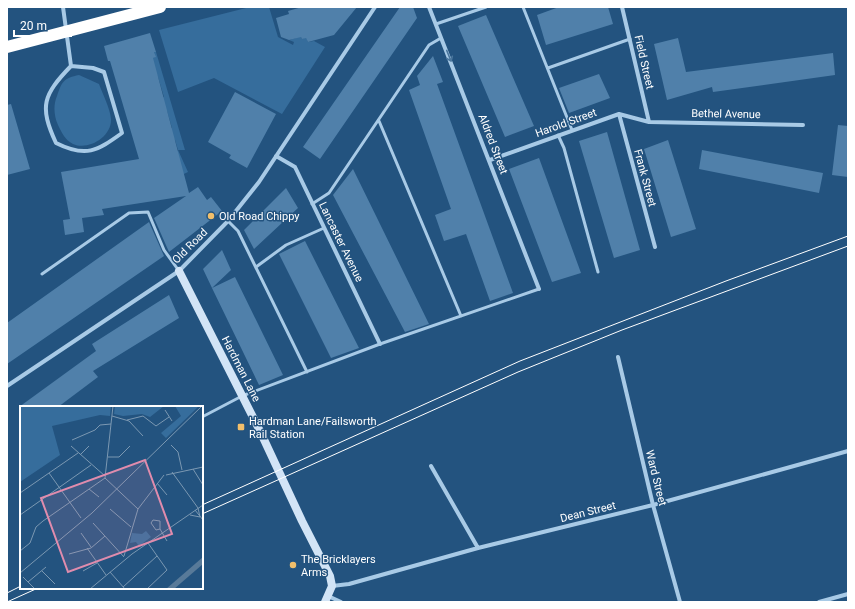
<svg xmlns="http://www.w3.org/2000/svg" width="855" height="609" viewBox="0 0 855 609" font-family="Roboto,sans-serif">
<rect width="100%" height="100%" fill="#23537f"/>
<path fill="#366d9c" d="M250,7H269L278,37L293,45L294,42L289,40L296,38L300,34L302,39L306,37L308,42L314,41L325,47L282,114L214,78L178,92L159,30Z
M154,52H156L185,150H178L188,172L171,180L178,150L175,140L159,131L172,128L167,111L150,101L164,97L158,77L148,60L155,57Z
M79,75L99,84C103,95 110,108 111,119C112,137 88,151 73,144C65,140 62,133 58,125C54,116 53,105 57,96C62,81 64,78 79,75Z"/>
<path fill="#5080aa" d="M302,7H357L334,35L308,42L306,38L302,39L301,37L289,40L281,37L276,18L289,14L288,11Z
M400,7H413L417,18L320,159L303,147Z
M559,7H608L613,24L546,45L537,15Z
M486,15L534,126L505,137L458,26Z
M150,33L156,52H154L156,57L153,58L189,193L198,187L207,200L211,197L222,211L169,252L154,218L186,196L102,209L104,215L82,218L84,232L65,235L63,220L70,219L61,172L139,159L110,61H108L104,46Z
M678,38L686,72L833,53L835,75L713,92L712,87L667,100L654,44Z
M433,56L443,82L437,84L513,293L490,301L466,234L444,241L435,215L451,209L409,90L420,85L417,76Z
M599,74L610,98L569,113L559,88Z
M235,92L276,114L247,168L229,158L231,155L208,142Z
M11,104L30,169L7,175V105Z
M838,125L848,126V177L832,175Z
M607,132L640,250L614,258L579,141Z
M668,140L696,229L671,237L644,149Z
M702,150L823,173L819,193L699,169Z
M539,158L581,273L552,282L509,169Z
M353,169L429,324L405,332L333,195Z
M286,188L298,208L254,249L244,230Z
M149,222L164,256L7,364V323Z
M305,241L359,348L331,358L279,254Z
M222,250L231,270L212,288L203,269Z
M235,277L283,375L259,385L212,288Z
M169,295L179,318L93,371L98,377L58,407H19L96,351L92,344Z"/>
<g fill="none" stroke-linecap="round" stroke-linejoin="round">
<path stroke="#a8cae6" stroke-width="3" d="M523,7L572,130
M436,24L486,7
M548,68L630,39
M379,121L461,316
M558,135L564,148L598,272
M312,204L329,193L429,45L441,38
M228,221L238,231L307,372
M256,267L286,245L324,228
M42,274L129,213L148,212L164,250L179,271
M202,417L242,396L380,344L539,289"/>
<path stroke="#a8cae6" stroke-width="4" d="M63,7L71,66C43,95 39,106 56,143C86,158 97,151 122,133L104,72L93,68L71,66
M429,7L539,289
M622,7L649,122
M619,114L655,247
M276,156L295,167L380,344
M490,160L619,114L649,122L803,125
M618,357L653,505L680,602
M7,386L179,271L228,221L259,182L375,7
M431,466L478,548
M332,586L349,584L478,548L653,505L848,451
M328,596L341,602
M819,602L848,594"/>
<path stroke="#d2e4f6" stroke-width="8" d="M179,271L260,431L302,521L330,576L332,586L325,602"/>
<path stroke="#fff" stroke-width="12" d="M7,47L160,7"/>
<path stroke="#fff" stroke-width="1" d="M202,505L520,361L726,281L848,236
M202,514L518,372L622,330L848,246
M7,593L21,586
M7,602L38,588"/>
</g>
<defs><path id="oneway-shaft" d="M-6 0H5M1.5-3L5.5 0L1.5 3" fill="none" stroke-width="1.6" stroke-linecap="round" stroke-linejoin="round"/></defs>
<use stroke="#4b779e" href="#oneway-shaft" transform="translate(449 56) rotate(68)"/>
<g fill="#f2bf6b" stroke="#23537f" stroke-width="1.5">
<circle cx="211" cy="216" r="4"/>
<rect x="237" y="423" width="8" height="8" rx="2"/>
<circle cx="293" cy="565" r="4"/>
</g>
<g text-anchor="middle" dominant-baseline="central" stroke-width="3" stroke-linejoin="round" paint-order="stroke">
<g font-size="11" fill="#fff" stroke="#23537f">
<text transform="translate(644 62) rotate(77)">Field Street</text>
<text transform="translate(726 114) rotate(1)">Bethel Avenue</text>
<text transform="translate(566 123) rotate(-20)">Harold Street</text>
<text transform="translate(493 144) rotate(69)">Aldred Street</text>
<text transform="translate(645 178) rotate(75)">Frank Street</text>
<text transform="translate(341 242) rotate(64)">Lancaster Avenue</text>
<text transform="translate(190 246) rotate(-45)">Old Road</text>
<text transform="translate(241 369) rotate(63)">Hardman Lane</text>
<text transform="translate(656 478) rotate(76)">Ward Street</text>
<text transform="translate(588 512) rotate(-14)">Dean Street</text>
</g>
<g font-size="11" fill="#fff" stroke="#23537f" text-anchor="start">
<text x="219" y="216">Old Road Chippy</text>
<text x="249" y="421">Hardman Lane/Failsworth<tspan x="249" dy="13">Rail Station</tspan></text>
<text x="301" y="559">The Bricklayers<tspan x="301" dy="13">Arms</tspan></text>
</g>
</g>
<g transform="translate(20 406)">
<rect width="183" height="183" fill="#23537f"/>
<path d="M0,0H91L90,10L80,9L32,20L40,49L0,76ZM95,0H144L130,11L122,8L103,10L94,8ZM155,0H179L146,32L141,27L161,10ZM126,125L131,131L119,140L116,136L110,137L112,127L122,128Z" fill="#366d9c"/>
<path d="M183,151V158L154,183H146Z" fill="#587a99"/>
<path fill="none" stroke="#7b98b2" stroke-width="1" d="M145,4L152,15M92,10L109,15L123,30M107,14L123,10L136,20L149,11M52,34L75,24L80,19L91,18M151,39L158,46L162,64M51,40L85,70M60,49L69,40M88,51H99L110,40M173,63L183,79M152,66L178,102M29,67L61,112M146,69L183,61M85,72L93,0M85,72L118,103M137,77L147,89M69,83L79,91M0,87L58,47M90,103L111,121M175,104L183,114M0,109L71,59M170,109L180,111L178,102M73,117L104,151M140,123L136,124L131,117L133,114L140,115V123L147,135M61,127L71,141M67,142L86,169M0,145L10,137L16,121L23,115L85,72M49,148L71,142L85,130M104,150L118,103L144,69M22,165L35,178M63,165L77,157M90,166L105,183M0,167L72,107L182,0M3,171L15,183M8,176L26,161M103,181L137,150M70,183L112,148L183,99M127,183L147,164L128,137"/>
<path fill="#e08cad" fill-opacity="0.15" stroke="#e08cad" stroke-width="2" d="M125,54L152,128L48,166L21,92Z"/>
<rect width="183" height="183" fill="none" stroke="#fff" stroke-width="2"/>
</g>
<rect width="855" height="609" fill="none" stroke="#ffffff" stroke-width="16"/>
<path d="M14 30v6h57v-6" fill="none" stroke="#ffffff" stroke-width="2"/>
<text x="20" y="30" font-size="12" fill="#ffffff" stroke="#23537f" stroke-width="3" paint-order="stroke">20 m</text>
</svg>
